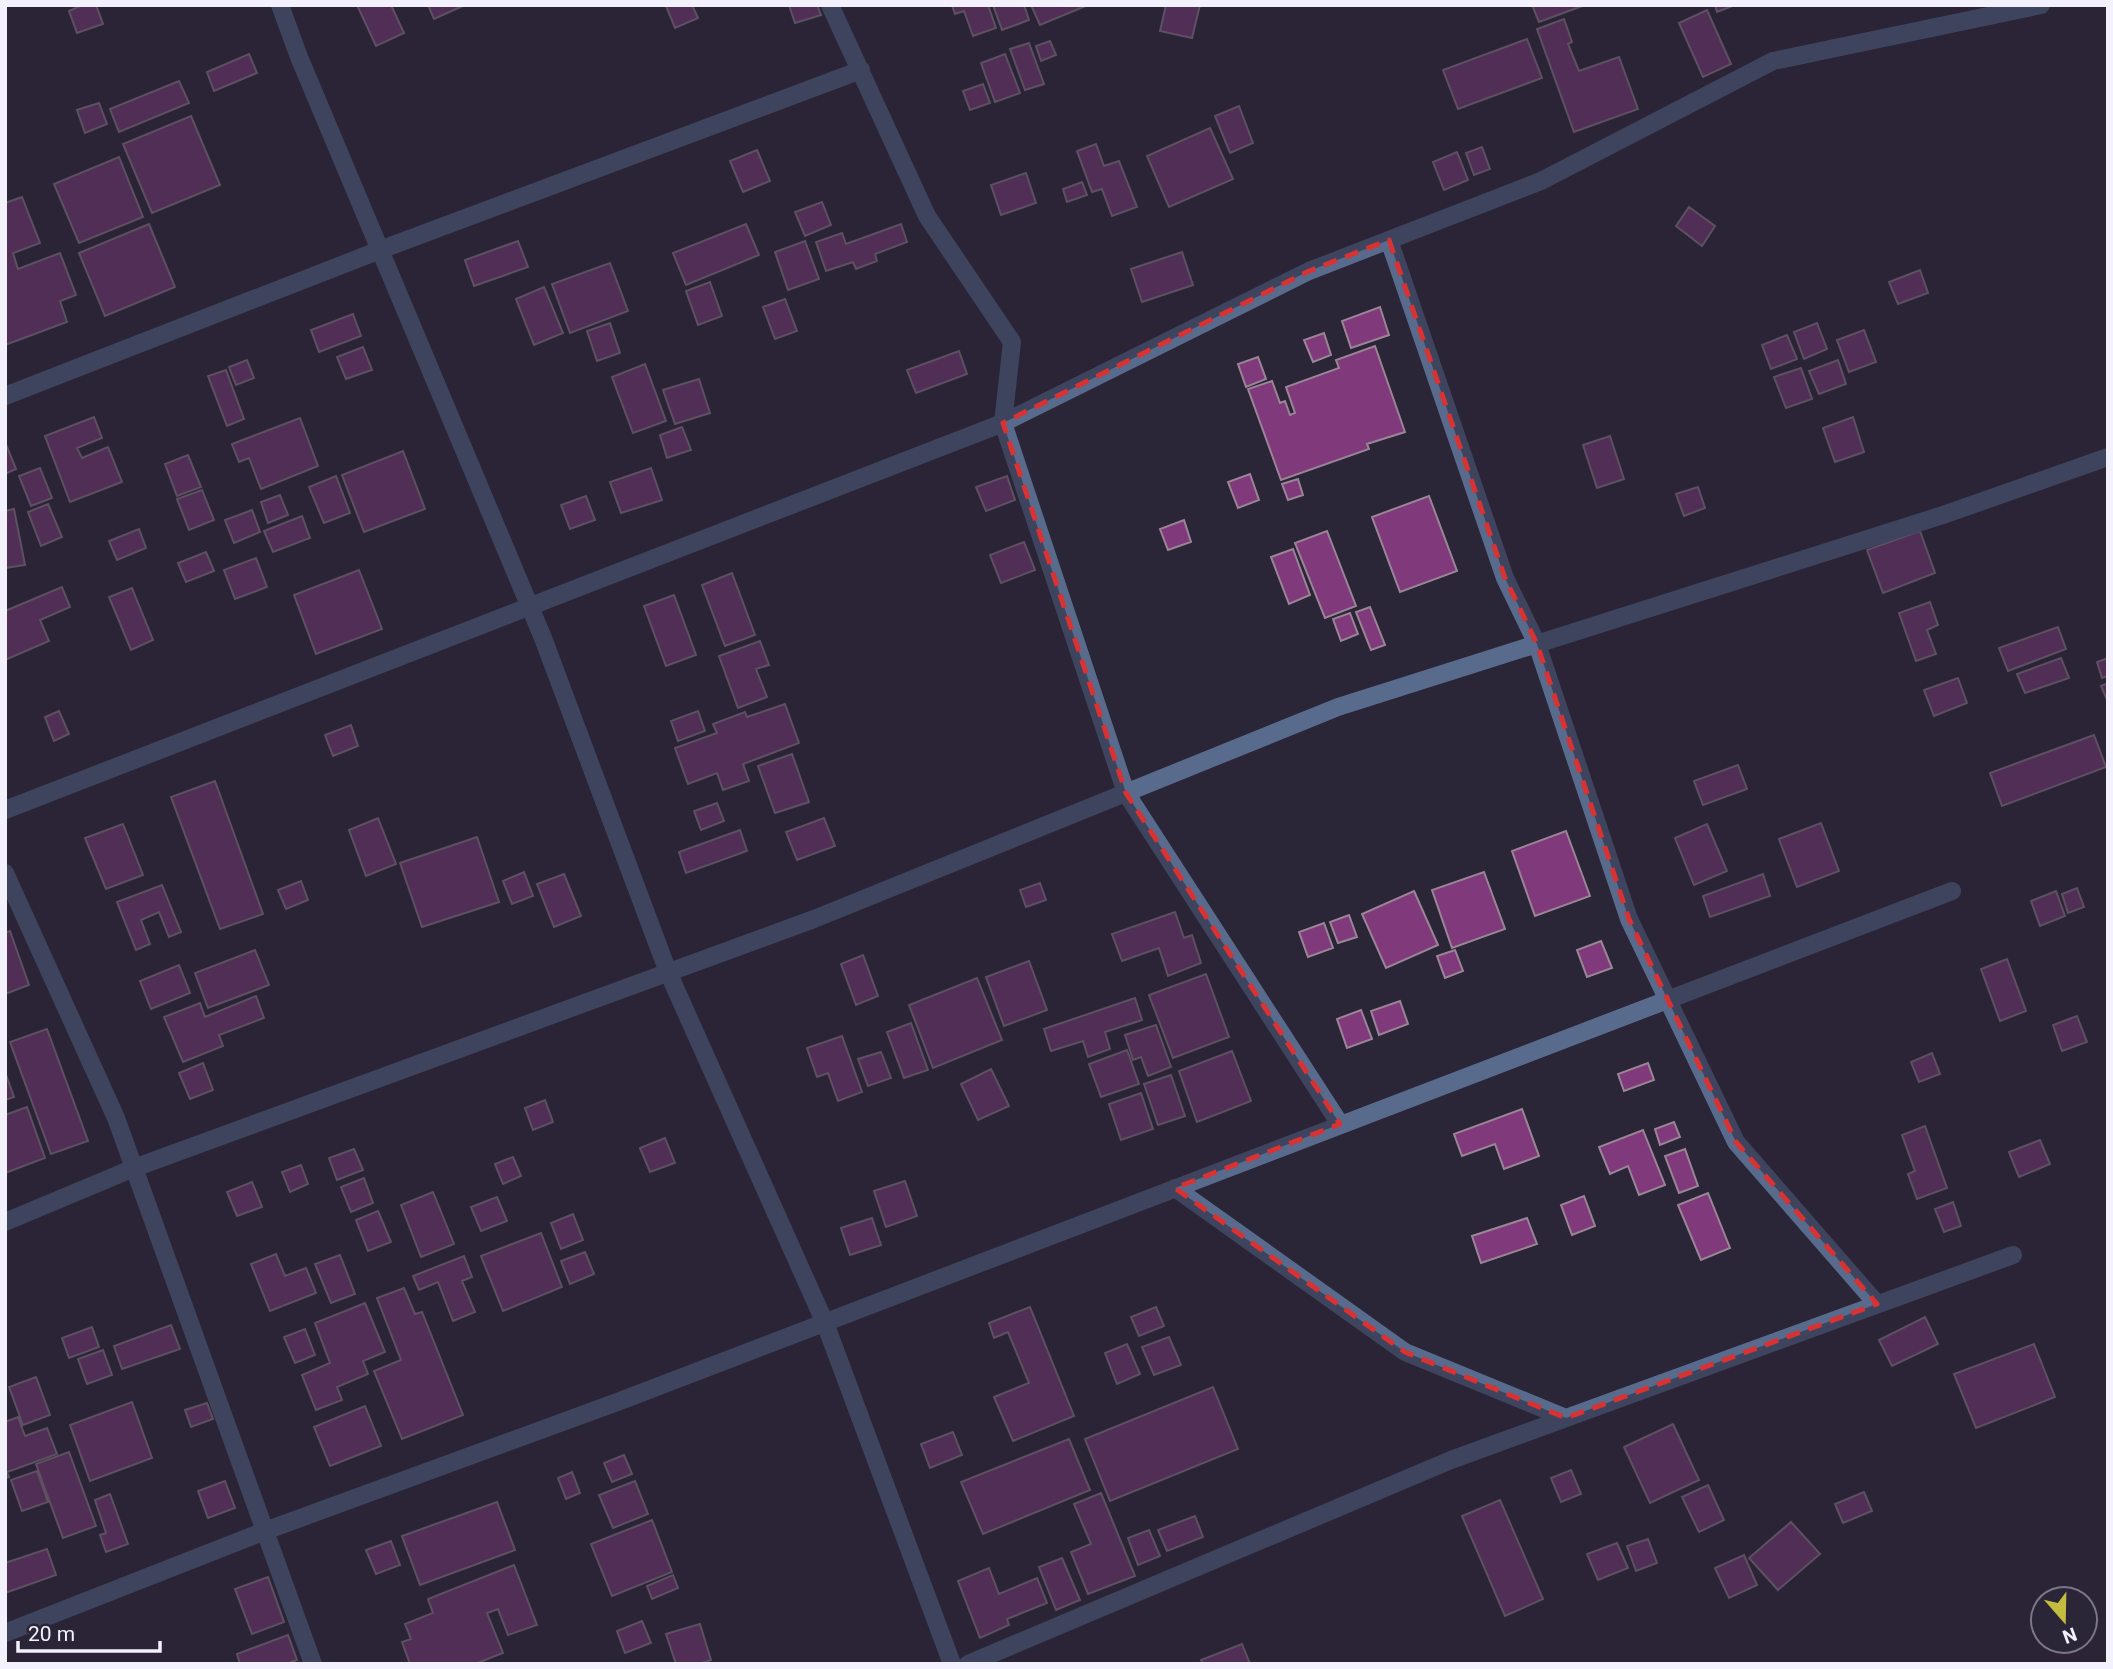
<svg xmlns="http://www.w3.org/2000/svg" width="2113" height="1669" viewBox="0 0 2113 1669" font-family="Roboto,sans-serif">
<rect width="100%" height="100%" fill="#2a2537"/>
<path fill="#803a7b" stroke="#998596" stroke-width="2" d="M82,5H96L103,24L77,33L69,11Z
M357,5H391L404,33L376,46Z
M428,5H465L434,19Z
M692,5L698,18L675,28L666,6Z
M789,5H817L821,15L795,23Z
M952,5H988L996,28L973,36L964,11L955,14Z
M993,5H1024L1029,20L1002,30Z
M1031,5H1088L1040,25Z
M1166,5H1200L1192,38L1160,31Z
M1532,5H1585L1539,22Z
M1715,5H1735L1717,12Z
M1707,10L1731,64L1703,77L1679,23Z
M1564,19L1572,42L1568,44L1579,71L1619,57L1638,109L1574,132L1537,29Z
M1527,39L1542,78L1458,109L1443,70Z
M1050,41L1056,55L1041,61L1036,46Z
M1029,43L1044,84L1025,90L1010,49Z
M249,54L257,73L214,91L207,72Z
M1005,54L1020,93L995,102L981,63Z
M179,81L189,103L119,132L110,109Z
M983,84L990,103L970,110L963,91Z
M99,103L107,124L85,133L77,110Z
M1239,106L1253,143L1230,153L1215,116Z
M191,116L220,185L152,213L123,144Z
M1210,128L1233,179L1169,207L1147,156Z
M1096,144L1104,166L1119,161L1137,207L1112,216L1102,189L1092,192L1077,151Z
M1482,147L1490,169L1474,175L1466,153Z
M757,150L770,181L743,192L730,161Z
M1457,152L1468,180L1444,190L1433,162Z
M119,157L143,217L79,243L54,184Z
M1026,173L1036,203L1001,215L991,185Z
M1082,182L1087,195L1067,202L1063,189Z
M22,197L40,243L13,253L18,269L60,253L76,295L60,301L67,322L5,345V203Z
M822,202L831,225L805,236L795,212Z
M1689,207L1715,226L1702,246L1676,226Z
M149,224L175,287L105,316L79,253Z
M746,224L759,255L686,285L673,253Z
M901,224L907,242L875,254L877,261L856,269L853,262L826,271L816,242L842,233L846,244Z
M518,241L528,267L474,286L465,260Z
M805,241L819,279L788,290L775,252Z
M1182,252L1193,285L1142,302L1131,269Z
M610,263L628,311L570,333L552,284Z
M1920,270L1928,293L1898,304L1889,282Z
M710,282L722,316L698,325L686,291Z
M544,287L563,333L534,345L516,299Z
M785,299L797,331L775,339L763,307Z
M1380,307L1389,335L1351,348L1342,321Z
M353,314L361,336L319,352L311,330Z
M610,323L620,353L597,361L587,331Z
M1817,323L1827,349L1804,359L1794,332Z
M1864,330L1876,362L1849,372L1837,340Z
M1324,333L1331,355L1313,362L1304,340Z
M1787,335L1797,359L1771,369L1762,345Z
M1375,346L1405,432L1367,444L1369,449L1281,480L1248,389L1272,381L1280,403L1285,401L1290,415L1295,413L1286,387L1339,368L1336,360Z
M363,347L372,370L346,379L337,357Z
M959,351L967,374L916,393L907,370Z
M1258,357L1266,379L1246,387L1238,364Z
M247,360L254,378L236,385L229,367Z
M1838,360L1846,384L1819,394L1809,371Z
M645,364L666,421L633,433L612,377Z
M1801,368L1812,399L1786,408L1774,377Z
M226,370L244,419L227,426L208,376Z
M699,379L710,413L675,424L663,390Z
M94,417L102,438L77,448L82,458L108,447L122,482L70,502L45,436Z
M1853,417L1864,452L1835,462L1823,428Z
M300,418L318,466L261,489L249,458L239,462L232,444Z
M682,427L691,450L667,458L660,435Z
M1610,436L1624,479L1597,488L1583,445Z
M5,442L16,469L5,474Z
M403,451L425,509L364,532L342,475Z
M188,455L201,487L177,496L165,464Z
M40,468L52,498L31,506L19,476Z
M651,468L662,500L621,513L610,482Z
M1250,474L1259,500L1238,508L1228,482Z
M336,476L350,513L324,523L309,487Z
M1007,476L1015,500L986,511L976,487Z
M1298,479L1303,495L1288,500L1282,484Z
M1698,487L1705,508L1684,516L1676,494Z
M202,490L214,520L189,530L177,499Z
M280,495L288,515L268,523L261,502Z
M586,496L595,520L570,529L561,505Z
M1429,496L1457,571L1400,592L1372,517Z
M48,504L62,537L41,546L28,512Z
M14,509L25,565L5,568V511Z
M252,510L260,532L234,543L225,520Z
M302,516L310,538L273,552L264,531Z
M1184,520L1191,542L1168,550L1160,529Z
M139,529L146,548L117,560L109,541Z
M1327,531L1356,606L1325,618L1295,543Z
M1920,531L1935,573L1883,593L1867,550Z
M1024,542L1035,570L1001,583L990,555Z
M1293,549L1310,595L1289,604L1271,557Z
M206,552L214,571L186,582L178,563Z
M256,558L267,587L235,599L224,570Z
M359,570L382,629L316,654L294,595Z
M732,573L755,635L725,646L702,585Z
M62,587L70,607L40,620L49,641L5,660V611Z
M132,588L153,640L131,650L109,597Z
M674,595L696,655L666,666L644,606Z
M1930,602L1938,625L1927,630L1936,654L1916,661L1899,613Z
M1370,607L1385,645L1371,650L1356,612Z
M1350,613L1358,634L1341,641L1333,619Z
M2058,627L2066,649L2008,671L1999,648Z
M760,641L769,665L756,669L767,697L738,708L719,656Z
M2061,658L2069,678L2025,693L2017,674Z
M2108,658V676L2102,678L2097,662Z
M1958,678L1967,703L1934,716L1924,690Z
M2108,683V702L2101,686Z
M785,704L799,743L743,764L749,781L723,790L717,773L688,784L675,748L717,733L713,724L745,712L747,717Z
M59,711L69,734L54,741L45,717Z
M698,711L705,731L678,741L671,721Z
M351,725L358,746L333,756L325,735Z
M2094,735L2106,767L2002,806L1990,773Z
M792,754L809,802L775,813L758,766Z
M1738,765L1747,789L1703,805L1694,781Z
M215,781L263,914L220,929L171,797Z
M717,803L724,821L701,830L694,811Z
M378,818L396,864L366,876L349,830Z
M824,818L835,846L797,860L786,832Z
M1821,823L1839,871L1797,887L1779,839Z
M123,824L143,875L106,889L85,838Z
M1707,824L1727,871L1694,885L1675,838Z
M740,830L747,851L686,873L679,852Z
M1566,831L1590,896L1535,916L1512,851Z
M477,837L499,902L422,927L400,863Z
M524,872L533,896L512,904L503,881Z
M1484,872L1505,929L1452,948L1432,890Z
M564,874L581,916L554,927L537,884Z
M1763,874L1770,896L1710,917L1703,896Z
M301,881L308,900L286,909L278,890Z
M1040,883L1046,900L1026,907L1020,890Z
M162,885L181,932L169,937L159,912L141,920L150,944L136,950L117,902Z
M2077,888L2084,907L2068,913L2062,894Z
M1414,891L1438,945L1386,968L1362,914Z
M2056,891L2065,916L2040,926L2031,901Z
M1175,912L1184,938L1192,935L1201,963L1168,976L1159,948L1122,961L1112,934Z
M1349,915L1357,937L1338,943L1330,922Z
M1324,923L1333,948L1308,957L1299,932Z
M10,931L29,985L5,994V933Z
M1601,941L1612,968L1587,977L1577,950Z
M255,950L269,985L208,1008L195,973Z
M1455,950L1463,971L1445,978L1437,956Z
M863,955L878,996L856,1005L841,964Z
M2007,959L2026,1011L2000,1021L1981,969Z
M1029,961L1047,1010L1004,1026L986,977Z
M179,965L190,993L151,1009L140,981Z
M1206,974L1229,1037L1173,1058L1149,995Z
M977,978L1002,1040L933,1068L909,1005Z
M256,996L264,1018L219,1035L223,1046L183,1062L164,1017L200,1003L205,1017Z
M1135,998L1142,1020L1105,1032L1110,1049L1088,1057L1083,1041L1051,1051L1044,1029Z
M1400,1001L1408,1024L1379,1035L1371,1011Z
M1361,1010L1372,1039L1347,1048L1337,1019Z
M2077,1016L2087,1042L2062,1051L2053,1025Z
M911,1023L928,1070L904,1078L887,1032Z
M1156,1025L1171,1067L1148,1076L1141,1057L1133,1060L1125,1035Z
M47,1029L88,1141L51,1154L10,1042Z
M842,1036L862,1092L838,1101L828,1073L817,1077L807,1048Z
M1127,1050L1139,1084L1101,1097L1089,1064Z
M1232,1051L1251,1101L1197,1122L1179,1071Z
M881,1052L891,1078L868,1086L858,1059Z
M1932,1053L1940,1074L1919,1082L1911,1062Z
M203,1063L213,1090L190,1099L179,1073Z
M1648,1063L1654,1080L1624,1091L1618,1074Z
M991,1069L1009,1106L978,1120L961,1084Z
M5,1072L14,1097L5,1100Z
M1171,1075L1185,1116L1158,1125L1144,1084Z
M1141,1093L1153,1129L1121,1140L1109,1104Z
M545,1100L553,1122L533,1130L525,1108Z
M27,1107L45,1158L5,1173V1115Z
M1522,1109L1539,1156L1504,1169L1495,1144L1462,1156L1454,1134Z
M1674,1122L1680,1137L1660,1145L1655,1129Z
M1925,1126L1947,1188L1917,1199L1908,1174L1915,1171L1902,1135Z
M1643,1130L1665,1185L1639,1195L1628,1166L1610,1174L1599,1147Z
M665,1138L675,1163L650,1172L640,1148Z
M2040,1140L2050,1164L2019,1177L2009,1152Z
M354,1149L363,1170L337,1180L329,1158Z
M1685,1149L1698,1186L1679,1193L1665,1156Z
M513,1157L521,1176L503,1184L495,1164Z
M301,1165L308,1184L290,1192L282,1172Z
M364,1178L373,1203L351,1212L341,1187Z
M905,1181L917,1216L886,1227L874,1191Z
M252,1182L262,1207L237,1216L227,1192Z
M433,1192L454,1244L421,1257L401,1205Z
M1708,1193L1730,1248L1701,1260L1678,1205Z
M1584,1196L1595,1226L1572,1235L1561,1205Z
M497,1197L507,1221L481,1231L471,1207Z
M1953,1202L1961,1226L1944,1232L1935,1209Z
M378,1211L391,1242L368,1251L356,1220Z
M573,1214L583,1240L561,1249L551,1223Z
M872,1218L881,1245L850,1255L841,1228Z
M1527,1218L1537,1244L1481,1263L1472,1236Z
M541,1233L562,1287L503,1311L481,1256Z
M585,1252L594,1274L570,1284L561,1261Z
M276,1254L285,1276L306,1268L316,1293L270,1311L251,1264Z
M340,1255L355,1294L331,1303L315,1264Z
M464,1256L472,1277L462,1281L475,1312L453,1321L438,1282L419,1290L413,1276Z
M404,1288L415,1314L422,1312L463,1415L402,1439L374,1371L401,1360L377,1298Z
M365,1303L385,1352L363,1361L368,1374L337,1387L342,1400L316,1410L302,1375L330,1363L315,1323Z
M1030,1307L1074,1416L1013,1441L994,1397L1029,1383L1008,1332L994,1338L989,1323Z
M1156,1307L1164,1326L1139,1336L1131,1317Z
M1925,1317L1938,1344L1892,1366L1879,1340Z
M171,1325L180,1349L122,1369L114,1346Z
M92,1327L99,1347L69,1358L62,1338Z
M305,1329L315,1355L295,1363L284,1337Z
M1169,1337L1181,1365L1154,1375L1142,1347Z
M1127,1344L1140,1374L1117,1384L1105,1353Z
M2034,1344L2055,1397L1976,1428L1954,1374Z
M103,1350L112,1375L87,1384L78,1359Z
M36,1377L50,1415L23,1425L9,1387Z
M1213,1387L1238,1449L1110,1501L1085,1439Z
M132,1402L152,1458L90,1481L70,1425Z
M207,1403L213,1419L191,1427L185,1410Z
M365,1406L381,1446L330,1466L314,1427Z
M18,1417L25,1436L47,1428L57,1454L7,1472L9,1477L5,1478V1422Z
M1673,1424L1699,1480L1650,1503L1624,1447Z
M953,1432L962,1455L930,1468L921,1444Z
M1069,1439L1090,1490L983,1534L961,1482Z
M69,1452L96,1526L63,1538L36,1464Z
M624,1455L632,1474L612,1482L604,1463Z
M1571,1470L1581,1494L1561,1502L1551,1478Z
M37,1471L48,1502L22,1511L11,1480Z
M572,1472L580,1493L566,1499L558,1478Z
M225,1481L235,1508L208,1518L198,1491Z
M635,1481L648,1514L613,1528L599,1495Z
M1708,1485L1724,1520L1699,1532L1682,1497Z
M1864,1492L1872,1511L1843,1523L1835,1504Z
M1101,1493L1135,1576L1088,1594L1071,1552L1091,1544L1074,1504Z
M110,1494L128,1544L106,1552L100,1535L106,1533L95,1500Z
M1500,1500L1543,1599L1505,1616L1462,1516Z
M497,1502L515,1550L420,1585L402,1536Z
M1195,1516L1203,1537L1167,1551L1158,1530Z
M652,1520L672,1572L612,1596L591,1544Z
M1791,1522L1820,1554L1778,1590L1749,1558Z
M1149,1530L1160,1556L1138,1565L1128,1538Z
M1648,1539L1657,1563L1636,1571L1627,1546Z
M391,1541L400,1565L376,1574L366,1550Z
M1617,1543L1628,1568L1598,1580L1587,1554Z
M47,1549L56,1575L5,1593V1563Z
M1744,1555L1757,1585L1729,1598L1715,1568Z
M1062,1558L1080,1600L1056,1610L1039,1567Z
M514,1565L537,1625L508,1635L498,1609L487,1613L503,1653L475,1664H410L402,1642L411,1639L405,1624L433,1613L428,1599Z
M989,1568L999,1594L1037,1578L1047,1603L1007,1619L1009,1625L980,1638L958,1581Z
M673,1575L678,1588L652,1599L647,1586Z
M268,1577L284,1622L252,1634L235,1589Z
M642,1621L651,1643L625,1653L617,1631Z
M700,1624L711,1660L699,1664H676L666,1634Z
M288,1635L297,1660L286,1664H240L237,1654Z
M1242,1644L1250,1664H1203L1201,1660Z"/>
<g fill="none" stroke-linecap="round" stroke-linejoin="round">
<path stroke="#586b8d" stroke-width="18" d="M280,5L299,57L543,638L668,972L825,1323L952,1664
M830,5L927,216L1012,342L1003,423L1126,793L1340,1124
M1389,240L1505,578L1537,644L1629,919L1736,1142L1877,1304
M5,396L380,250L861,70
M5,810L1003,423L1309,271L1541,181L1773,61L2041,5
M5,873L116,1118L313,1664
M1175,1188L1405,1352L1566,1418
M5,1222L134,1168L814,919L1338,707L1943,515L2108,457
M5,1633L265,1531L620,1401L1952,891
M968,1664L1451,1460L2013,1255"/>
</g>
<path d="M0 0H2113V1669H0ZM1389,240L1505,578L1537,644L1629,919L1736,1142L1877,1304L1566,1418L1405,1352L1175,1188L1340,1124L1126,793L1003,423L1309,271Z" fill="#2a2537" fill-opacity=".55" fill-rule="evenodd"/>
<path fill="none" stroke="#d83233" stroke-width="5" stroke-dasharray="14 9" stroke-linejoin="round" d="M1389,240L1505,578L1537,644L1629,919L1736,1142L1877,1304L1566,1418L1405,1352L1175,1188L1340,1124L1126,793L1003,423L1309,271Z"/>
<rect width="2113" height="1669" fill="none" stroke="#f4f1fe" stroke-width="14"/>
<g transform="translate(2064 1620) rotate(160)"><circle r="33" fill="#2a2537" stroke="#7b7787" stroke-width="2"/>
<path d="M0-5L12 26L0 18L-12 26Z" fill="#c4bc3e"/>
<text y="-10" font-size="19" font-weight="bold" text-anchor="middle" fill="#f4f1fe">N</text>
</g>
<path d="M18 1641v10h142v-10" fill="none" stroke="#f4f1fe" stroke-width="3.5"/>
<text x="28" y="1641" font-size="21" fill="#f4f1fe" stroke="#2a2537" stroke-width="5" paint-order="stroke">20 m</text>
</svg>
